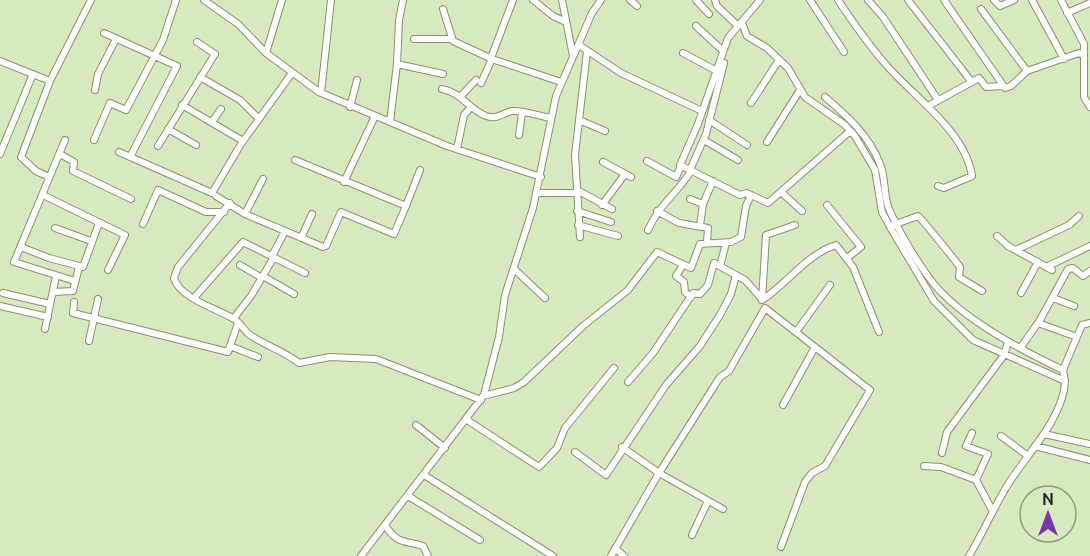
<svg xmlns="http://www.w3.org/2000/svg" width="1090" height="556" viewBox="0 0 1090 556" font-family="Ubuntu,sans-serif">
<rect width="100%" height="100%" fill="#d7e9bf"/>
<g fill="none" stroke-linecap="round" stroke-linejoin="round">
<defs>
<path id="minor" d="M204,0L238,24L266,53L319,92L447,146L541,177
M533,0L553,16L566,22
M562,0L573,56
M630,0L637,6
M696,0L709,14
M715,0L717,6L738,26
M760,0L728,38L698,124L680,165L740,195L747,193L768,203L849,132
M810,0L844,52
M838,0C852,21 866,41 882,60C910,95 965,129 972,176L944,188L938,186
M868,0L883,17L938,100
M908,0L971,81
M944,0L1005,88L1011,86L1027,71L1079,53L1083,55
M994,0L1000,6L1014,0
M1032,0L1064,59
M1061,0L1084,44V97L1090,107
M443,9L453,41L492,59L561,82
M981,9L1027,71
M1067,13L1090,3
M742,23L747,36L767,48L788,68L805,97L845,125L855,136L875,170L882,212L890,227L934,301L973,340L1065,381C1064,418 1025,456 1007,486C993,509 983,533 969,556
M696,26L722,50
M104,33L177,66L130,157
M414,39H451
M579,45L621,73L702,111
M266,53L282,0
M683,53L715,70
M491,58L513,0
M0,61L50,81
M397,64L399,20L403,0
M200,77L240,100L259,119
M481,83L492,59
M442,89C461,92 468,109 486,116C498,120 502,113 512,111C523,110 539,116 550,118
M95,90L98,74L116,39
M321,93L331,0
M461,96L476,80
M825,97C847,116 869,135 880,164C886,178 883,194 889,209C899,232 925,277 943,294C974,325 1023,351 1063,370L1065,381
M751,103L779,60
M182,105L243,141
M928,106L979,78L986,87L1002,86
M350,107L357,80
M579,120L605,131
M709,120L747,145
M212,122L221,109
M390,122L397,64L443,74
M168,129L196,145
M519,135L522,113
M65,140L14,262L75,281
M94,140L110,103L126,110L163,40L176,0
M704,140L738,160
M767,142L800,90
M158,146L215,54L197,42
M457,149L464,115L471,107
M119,152L212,193L241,144L292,73
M0,154L33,74
M60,154L74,162L73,171L131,199
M295,160L406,206L420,170
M647,161L676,177L681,166
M603,162L631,177
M690,170L706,134L724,63
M49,177L36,171L21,157L50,81L91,0
M344,182L375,116
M577,190L612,209
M781,192L802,211
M537,193H577
M43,195L125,235L108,270
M216,196L245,214L323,247L326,246L341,212L394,234L406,206
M690,199L703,204L700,225
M230,203L178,267L174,278C179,298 218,309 234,319C241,323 244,331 250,335C266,346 284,351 299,363L330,357L376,359L481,400
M703,204L713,181
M602,205L625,174
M827,205L861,247L847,258
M577,211L611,222
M657,211L679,223L708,228L707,242
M245,214L263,179
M143,224L158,190L206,212H224
M578,225L618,236
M795,225L766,235L762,300C788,283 807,254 836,245L853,267L879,332
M893,225L918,216C921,218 954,259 960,267L959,277L982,291
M55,228L91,241
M648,230C660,203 676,195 691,171
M997,236L1008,246L1052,270
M580,237L575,155L587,51
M301,238L312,214
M21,247L49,258L83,267L99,223
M1016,250L1069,225L1079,216
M272,256L285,231
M240,265L262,278
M683,265L676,276L684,282L685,292L691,297
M720,266L726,243
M1046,267L1090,246
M514,269L545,298
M263,276L294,294
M53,292L73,291L79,267
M3,293L50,304
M1021,293L1038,262
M194,298L243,242L305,273
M1053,298L1074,306
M74,302L73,313L228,352L238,323
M0,306L48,317
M234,318L251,296L274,257
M1038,323L1077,337
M45,329L56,276
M796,332L830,285
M89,341L98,299
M230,346L258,357
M1021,347L1040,320L1068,269L1073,268L1083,276L1090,271
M1063,370L1082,325L1090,323
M628,382L653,353L693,293L700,294L708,285L714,263L745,280L762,299
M483,396L514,388L524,382L583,326L628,290L657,252L691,268L700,244L731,242L741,237L746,206L751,195
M783,405L815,347
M467,420L539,467L557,448L565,428L614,368
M416,425L445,448
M972,433L966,446L988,454L976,480
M1044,434L1090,444
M1001,436L1028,456
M1035,446L1090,460
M622,447L659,473L723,509
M575,452L606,475L666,385L700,346L720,315L731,294L736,275
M942,453L947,432L1004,355L1008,342
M924,466L941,467L976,480L992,510
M424,475L553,556
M408,496L480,540
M385,525C398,545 404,540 423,546L428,556
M692,535L708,501
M615,548L624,556
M361,556L484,395L499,337L505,295L533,208L556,96L592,13L601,0
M611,556L659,473L720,377L729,371L765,308L870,390L825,466L812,473L805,482L781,547"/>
</defs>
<use href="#minor" stroke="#85956f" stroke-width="8"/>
<use href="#minor" stroke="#fff" stroke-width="6"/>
</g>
<g transform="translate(1048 514)"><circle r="28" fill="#d7e9bf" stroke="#909d7e" stroke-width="1.5"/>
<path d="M0-4.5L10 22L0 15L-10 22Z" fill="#7736aa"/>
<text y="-9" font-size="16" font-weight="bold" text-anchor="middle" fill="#252b1c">N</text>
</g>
</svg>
